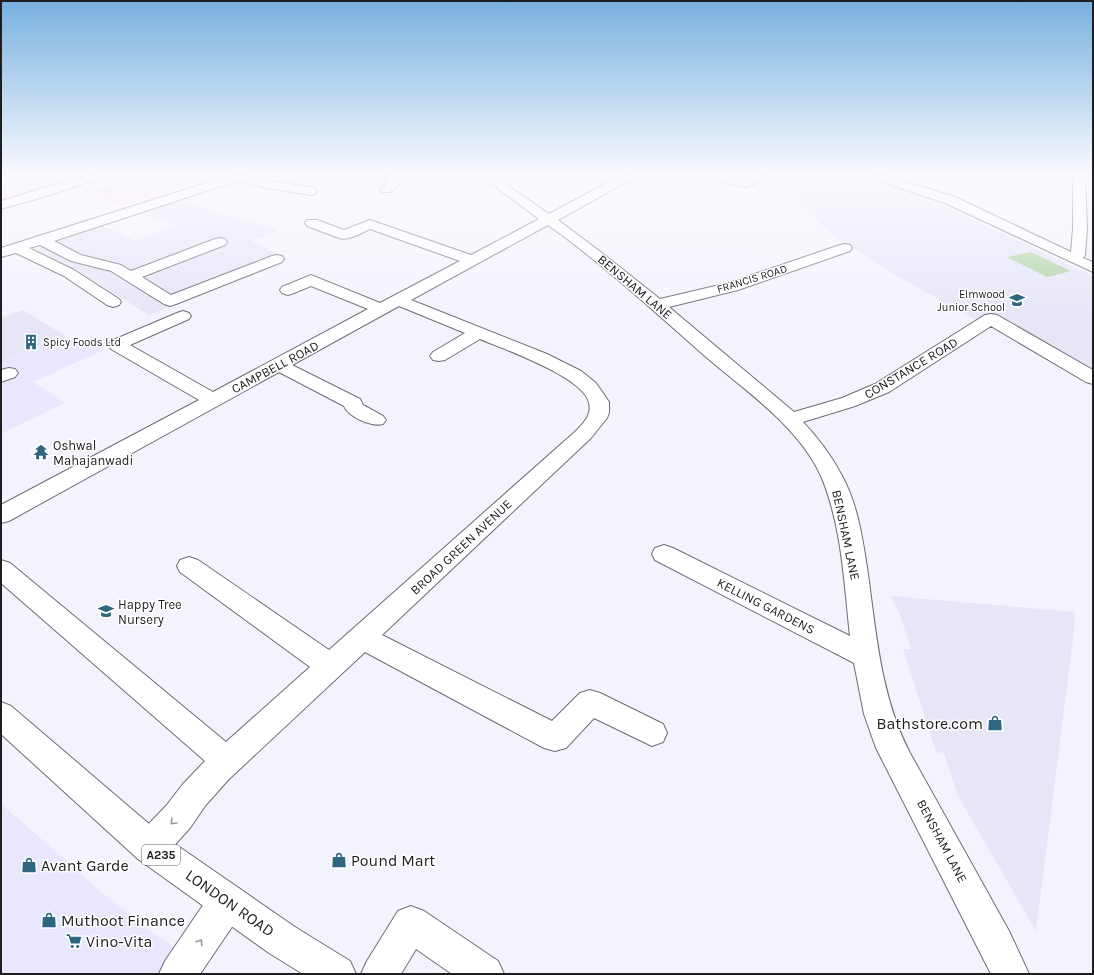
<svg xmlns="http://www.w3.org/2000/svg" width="1094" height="975" viewBox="0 0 1094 975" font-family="Karla,sans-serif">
<rect width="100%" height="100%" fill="#f3f3fd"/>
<path fill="#e9e7fd" d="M64,335L78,345L88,341L104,350L33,382L65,403L1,434V362Z
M1,804L75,868L95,887L146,928L167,942L206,974H1Z"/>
<path fill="#e6e6f7" d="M820,176H859L914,192L1093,276V386L894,274L839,240L799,205L802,204L785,191Z
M184,199L212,212L280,230L252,241L288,259L149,315L77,270L35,249L103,226L136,241L178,225L139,214Z
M23,310L64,335L1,362V318Z
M891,596L1075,612L1073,639L1036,931L958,796L944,753L936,752L903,649H911L900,615Z"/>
<path fill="#fde2e7" d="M1,176H221L122,206L63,185L1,203Z"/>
<path fill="#b2d3a8" d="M1031,252L1071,271L1047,277L1007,257Z"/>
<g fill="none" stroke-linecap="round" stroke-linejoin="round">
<defs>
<path id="minor" d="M83,176H99L97,179L53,194L1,209V201Z
M228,176H251L268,181L311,187L315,188L317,191L315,194L311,195L266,188L240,180L54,241L81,255L121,265L131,271L215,239L220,238L225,239L227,242L225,245L142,277L171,295L272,256L277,255L282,256L284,259L282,262L176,304L170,306L164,304L111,271L71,261L40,245L29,248L74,270L119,299L121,302L119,305L113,307L107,305L64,276L16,253L1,257V248Z
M383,176H395L401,182L390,192H382L380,189L388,182Z
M481,176H494L549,214L620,176H634L632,179L558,220L602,253L660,299L728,283L840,245L845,244L850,245L852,248L850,251L738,290L669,307L794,412L842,398L875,384L985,315L991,314L997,315L1093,370V384L1086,382L991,326L889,392L855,406L803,422C818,438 831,455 841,474C857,502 862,535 867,567C876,630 880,696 910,753L1009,931L1029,974H991L876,748L864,714L854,663L655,560L652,554L655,548L664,545L673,548L850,636C844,582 842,526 821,476C799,427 746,391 706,357C655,312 604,265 548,225L411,300L547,354L581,371L596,383L609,402V413L607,418L591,438L382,635L552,721L580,693L590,690L600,693L663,724L667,733L663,742L652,746L594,718L566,748L555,751L544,748L365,652L228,780L205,806L190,828L162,859L150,864L138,859L133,847L138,835L166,806L183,784L205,761L1,583V560L10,563L226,742L310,667L180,572L177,566L180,560L189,557L198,560L329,650L577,430C584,422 592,415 589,403C584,377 503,349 480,339L445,360L439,361L433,360L430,356L433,352L465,333L399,306L292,365L360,399L363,405L383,416L386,420L383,424C372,427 348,417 344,406L279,372L9,521L1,523V505L199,400L111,349L108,345L111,341L177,313L183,311L189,313L191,316L189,319L130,345L213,392L368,309L311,286L294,293L288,295L282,293L280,290L282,287L311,275L380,303L460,261L370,229C361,233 349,241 339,238L307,226L305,223L307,220H317L344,230L370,220L471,255L539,219Z
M722,176H727L745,179L754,176H769L767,179L746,187L722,182L720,179Z
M871,176H887L955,197L1071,252L1073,229V176H1085L1087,229L1085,255L1083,258L1093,262V272L945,203L873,179Z
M9,368L15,369L18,373L15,377L1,382V370Z
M227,884L240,889L245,902L240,915L200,974H159L165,961L214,889Z
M411,906L424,911L498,961L504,974H452L416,949L401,974H361L367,961L398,911Z"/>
<path id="major" d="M1,702L11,706L162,835L295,927L350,961L356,974H303L269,953L138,859L1,734Z"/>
</defs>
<use href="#minor" stroke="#6d6d76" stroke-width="2"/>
<use href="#major" stroke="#6d6d76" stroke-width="2"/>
<path stroke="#95959b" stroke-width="1.5" stroke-dasharray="2.5 1" stroke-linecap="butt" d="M148,177L151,176
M102,192L110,191"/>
<use href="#minor" fill="#fff" fill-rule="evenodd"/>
<use href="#major" fill="#fff" fill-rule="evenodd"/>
</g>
<defs><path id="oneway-chevron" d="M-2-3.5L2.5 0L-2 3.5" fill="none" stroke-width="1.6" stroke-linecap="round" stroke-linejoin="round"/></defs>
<g stroke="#9a9a9b">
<use href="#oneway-chevron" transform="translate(173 822) rotate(134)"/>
<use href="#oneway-chevron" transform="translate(200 942) rotate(-56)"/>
</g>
<linearGradient id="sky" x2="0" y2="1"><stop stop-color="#77b0df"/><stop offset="0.56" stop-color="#fafafe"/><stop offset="1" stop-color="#fafafe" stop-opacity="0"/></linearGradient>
<rect width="1094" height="312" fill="url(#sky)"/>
<defs>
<symbol id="school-bare" viewBox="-9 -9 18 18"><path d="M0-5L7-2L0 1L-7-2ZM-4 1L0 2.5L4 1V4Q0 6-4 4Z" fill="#2e6780" stroke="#fff" stroke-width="2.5" paint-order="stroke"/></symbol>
<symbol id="building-bare" viewBox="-9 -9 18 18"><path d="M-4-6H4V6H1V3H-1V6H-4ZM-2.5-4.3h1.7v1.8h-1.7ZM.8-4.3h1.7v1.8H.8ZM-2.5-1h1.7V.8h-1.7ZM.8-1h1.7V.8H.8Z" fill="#2e6780" stroke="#fff" stroke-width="2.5" paint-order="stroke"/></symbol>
<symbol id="temple-bare" viewBox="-9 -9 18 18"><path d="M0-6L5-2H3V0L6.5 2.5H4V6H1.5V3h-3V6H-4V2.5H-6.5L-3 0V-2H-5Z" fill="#2e6780" stroke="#fff" stroke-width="2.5" paint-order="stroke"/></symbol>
<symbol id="shop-bare" viewBox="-9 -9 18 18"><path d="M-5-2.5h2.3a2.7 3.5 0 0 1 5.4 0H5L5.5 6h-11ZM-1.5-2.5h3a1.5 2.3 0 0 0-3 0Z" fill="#2e6780" stroke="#fff" stroke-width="2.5" paint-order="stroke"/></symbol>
<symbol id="supermarket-bare" viewBox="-9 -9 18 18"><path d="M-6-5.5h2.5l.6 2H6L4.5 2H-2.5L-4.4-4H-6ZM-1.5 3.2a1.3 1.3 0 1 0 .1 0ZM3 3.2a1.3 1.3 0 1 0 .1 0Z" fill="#2e6780" stroke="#fff" stroke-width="2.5" paint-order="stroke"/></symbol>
</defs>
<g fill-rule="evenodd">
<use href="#school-bare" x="1006" y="289" width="22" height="22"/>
<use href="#building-bare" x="20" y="331" width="22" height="22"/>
<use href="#temple-bare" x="30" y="441" width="22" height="22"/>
<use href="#school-bare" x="95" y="600" width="22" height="22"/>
<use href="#shop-bare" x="984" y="712" width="22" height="22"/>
<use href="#shop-bare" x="328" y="849" width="22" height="22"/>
<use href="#shop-bare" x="18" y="854" width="22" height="22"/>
<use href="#shop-bare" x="38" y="909" width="22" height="22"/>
<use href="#supermarket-bare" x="63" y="930" width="22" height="22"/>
</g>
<g text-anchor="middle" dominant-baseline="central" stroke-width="3" stroke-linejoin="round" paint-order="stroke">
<g font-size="11" fill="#1e1e21" stroke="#fff">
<text transform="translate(752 279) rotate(-17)">FRANCIS ROAD</text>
</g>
<g font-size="11" fill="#1e1e21" stroke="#fff" text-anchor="end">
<text x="1005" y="294">Elmwood<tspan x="1005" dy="13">Junior School</tspan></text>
<text x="43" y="342" text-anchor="start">Spicy Foods Ltd</text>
</g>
<rect fill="#fff" stroke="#626264" stroke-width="1" x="142" y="845" width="38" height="20" rx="3"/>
<g font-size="12" font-weight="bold" fill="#1e1e21">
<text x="161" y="855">A235</text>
</g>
<g font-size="13" fill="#1e1e21" stroke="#fff">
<text transform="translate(635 287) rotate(40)">BENSHAM LANE</text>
<text transform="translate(275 367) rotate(-28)">CAMPBELL ROAD</text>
<text transform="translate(911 368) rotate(-31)">CONSTANCE ROAD</text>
<text transform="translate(846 535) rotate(78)">BENSHAM LANE</text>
<text transform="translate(461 547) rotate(-43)">BROAD GREEN AVENUE</text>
<text transform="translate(766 606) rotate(27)">KELLING GARDENS</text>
<text transform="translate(942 841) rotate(62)">BENSHAM LANE</text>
</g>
<g font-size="13" fill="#1e1e21" stroke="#fff" text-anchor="start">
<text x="53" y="445">Oshwal<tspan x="53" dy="15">Mahajanwadi</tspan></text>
<text x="118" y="604">Happy Tree<tspan x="118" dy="15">Nursery</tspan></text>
</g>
<g font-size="16" fill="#1e1e21" stroke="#fff" text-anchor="start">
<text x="983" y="723" text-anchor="end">Bathstore.com</text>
<text x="351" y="860">Pound Mart</text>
<text x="41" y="865">Avant Garde</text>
<text x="61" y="920">Muthoot Finance</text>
<text x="86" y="941">Vino-Vita</text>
</g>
<g font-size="16" fill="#1e1e21" stroke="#fff">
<text transform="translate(230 903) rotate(35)">LONDON ROAD</text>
</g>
</g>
<rect width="1094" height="975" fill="none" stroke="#1e1e21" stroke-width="4"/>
</svg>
